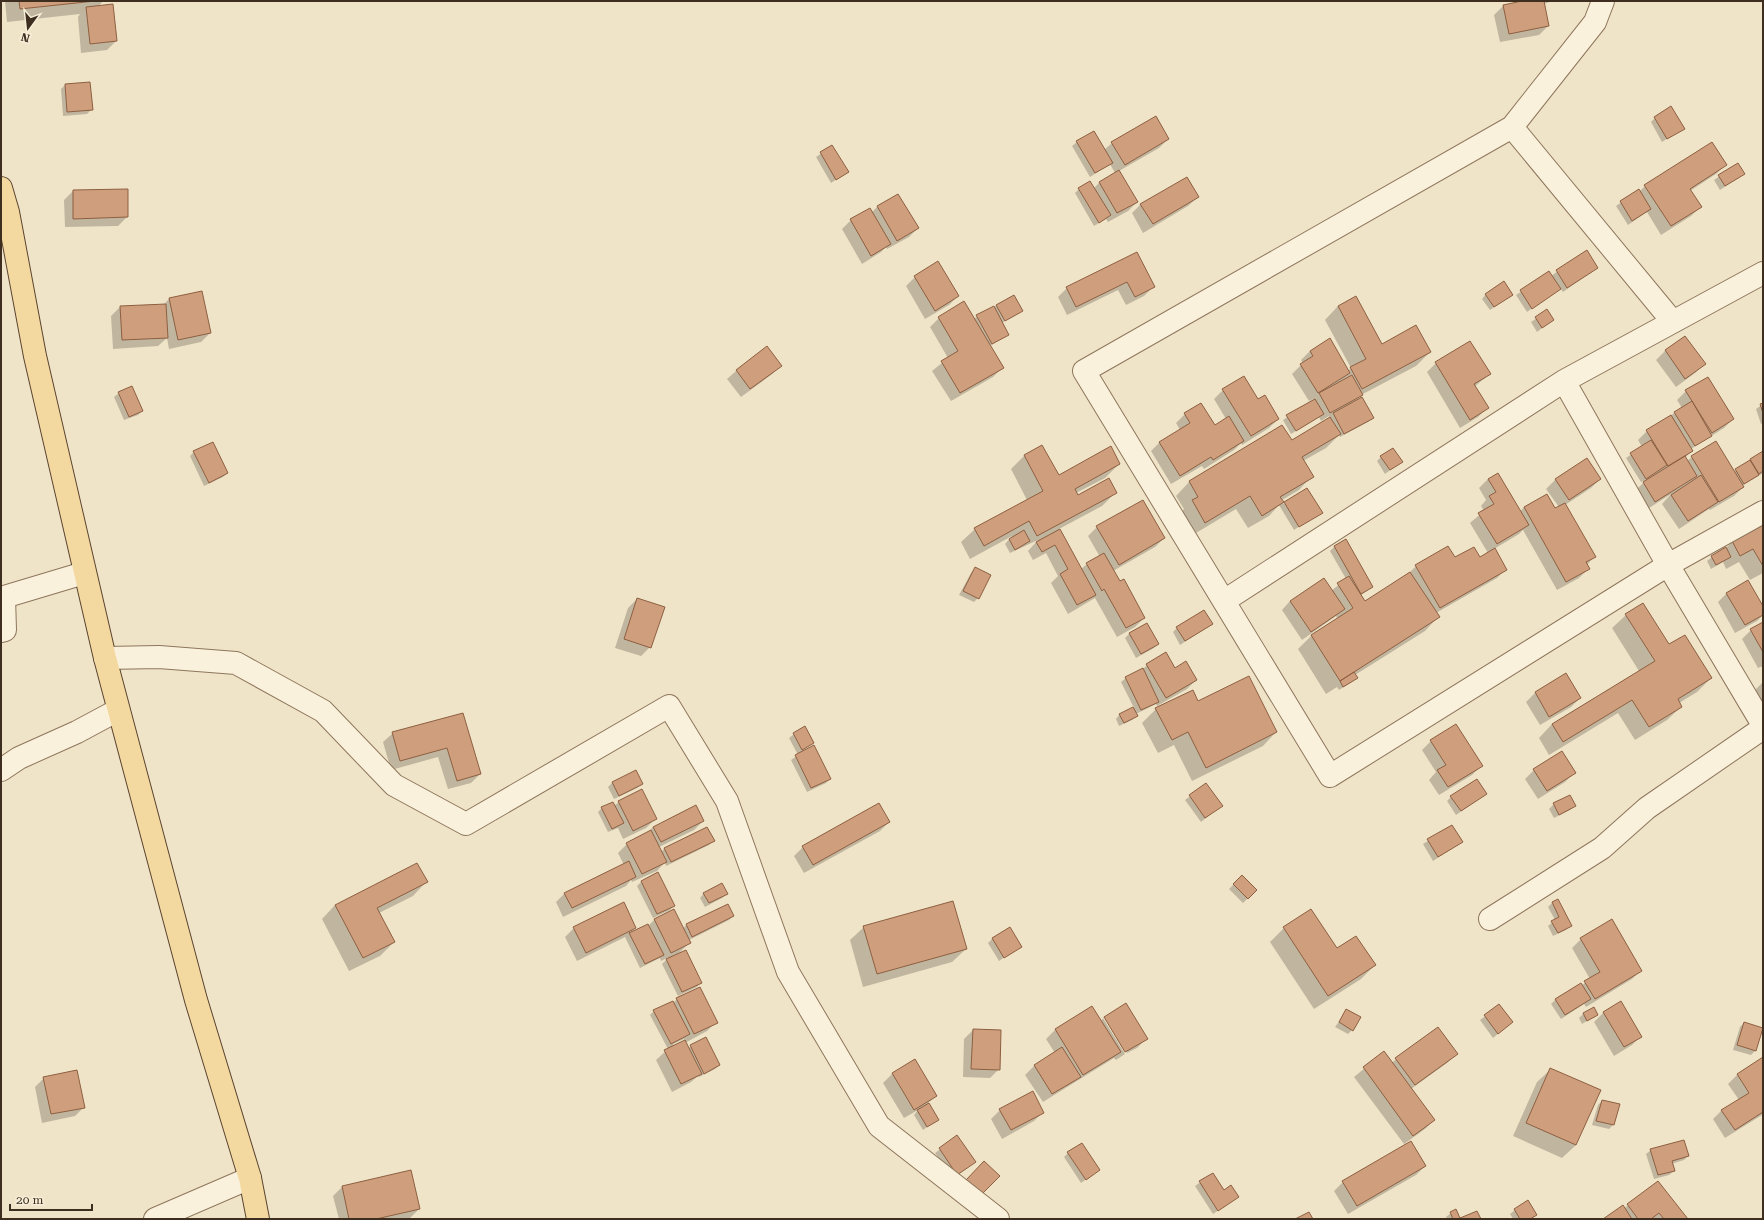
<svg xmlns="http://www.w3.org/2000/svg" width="1764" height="1220" viewBox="0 0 1764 1220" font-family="'Roboto Serif',serif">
<rect width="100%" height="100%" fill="#f0e4c8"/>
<path fill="#0003" fill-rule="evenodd" d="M5,1H103L98,7L116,41L107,50L81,53L78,17L80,14L7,22Z
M1527,1H1552L1544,4L1548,26L1539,35L1500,42L1494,15L1503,6Z
M65,85L92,109L87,114L63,116L61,89Z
M1655,118L1683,129L1662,142L1651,122Z
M1168,139L1159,148L1119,171L1137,202L1128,211L1108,222L1106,219L1094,226L1075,193L1079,189L1094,188L1099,183L1115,173L1110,164L1090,177L1072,146L1077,142L1104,150L1112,143Z
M832,146L848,172L831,183L816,157Z
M1737,164L1744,174L1720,190L1714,180Z
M1725,165L1716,174L1690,191L1700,207L1691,216L1661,235L1647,212L1628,225L1616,206L1638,190L1639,192L1645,186Z
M73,191L127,217L118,226L65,227L64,200Z
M898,195L918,228L909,237L887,249L886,247L881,252L862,264L842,229L851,220L872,212L877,207Z
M1198,197L1188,206L1143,233L1132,213L1141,204Z
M1586,251L1597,268L1563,292L1560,288L1527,312L1516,295L1549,273L1551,276Z
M1136,253L1153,287L1144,296L1126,305L1118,290L1067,315L1058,297L1067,288Z
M915,277L958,296L949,305L925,319L906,286Z
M1486,294L1512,295L1490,310L1482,299Z
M1014,296L1022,310L1002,323L1008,334L990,346L1002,368L993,377L951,401L932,371L948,358L930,327L939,318L973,319Z
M1356,297L1381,345L1430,352L1416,366L1361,395L1355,401L1373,418L1368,422L1340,437L1339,435L1326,448L1303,461L1312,476L1299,490L1282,500L1283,504L1307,489L1322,512L1294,530L1279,505L1269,516L1248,528L1236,509L1191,536L1179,515L1184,509L1176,496L1189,482L1282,426L1291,442L1330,418L1329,416L1321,421L1319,417L1291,434L1283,420L1315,398L1309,401L1292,374L1303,363L1301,360L1310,351L1348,371L1351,368L1325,320L1338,306Z
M169,299L210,333L201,342L169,349L167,338L158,346L113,349L111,316L120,307L163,305Z
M1547,311L1553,320L1537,332L1531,322Z
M1685,337L1704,364L1695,373L1676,387L1656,360L1665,351Z
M767,348L780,366L771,375L741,397L727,379L736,371Z
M1436,363L1490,374L1474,387L1487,408L1478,417L1460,428L1427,372Z
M1223,390L1257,401L1278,419L1269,428L1242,445L1241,443L1234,450L1204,469L1202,466L1171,484L1151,451L1160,442L1180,430L1176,423L1185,414L1201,404L1214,427L1226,419L1214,399Z
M1686,391L1733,419L1724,428L1691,449L1692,450L1685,458L1687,461L1692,457L1734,472L1763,452V473L1742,486L1743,487L1734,496L1710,510L1709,509L1679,529L1662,504L1671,494L1646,510L1634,492L1646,480L1641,482L1626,458L1642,447L1638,440L1647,431L1682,408L1677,400Z
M119,393L142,411L138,415L124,420L114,397Z
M1763,404V423L1761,424L1756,409Z
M1042,446L1058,476L1119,464L1105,478L1076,493L1078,496L1116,492L1102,506L1059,529L1081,569L1087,564L1100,557L1088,536L1097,527L1164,538L1155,547L1113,571L1144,618L1135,627L1117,637L1095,598L1068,614L1051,583L1058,576L1046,553L1033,560L1028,551L1038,540L1010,553L1005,544L1012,536L970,559L961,542L975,529L1027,500L1011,469L1024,456Z
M194,452L227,473L223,477L204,486L190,456Z
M1381,457L1401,462L1385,474L1377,461Z
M1587,459L1600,479L1591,488L1565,505L1594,557L1587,565L1588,569L1579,578L1557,590L1523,530L1519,534L1494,549L1506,569L1497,578L1436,613L1438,617L1425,631L1355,675L1356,678L1352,682L1339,690L1337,687L1326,694L1298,649L1311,636L1338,619L1336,616L1302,640L1282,610L1290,601L1331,591L1346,579L1330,551L1335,546L1372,587L1360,596L1365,602L1407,575L1416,566L1454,559L1479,558L1488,553L1470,523L1484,511L1481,506L1486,500L1479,488L1488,479L1498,474L1520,512L1524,507L1547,495L1555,509L1559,507L1546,489L1555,480Z
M1763,526V573L1750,580L1739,562L1726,569L1723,562L1711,569L1707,561L1712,557L1726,548L1732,542Z
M975,568L978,598L974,602L959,595L971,573Z
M1727,593L1763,608V615L1757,621L1735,633L1718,602Z
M637,599L650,647L641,656L615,648L628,608Z
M1626,615L1711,678L1697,692L1679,703L1681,707L1667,720L1635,740L1618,713L1549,755L1539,738L1552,724L1639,671L1612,628Z
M1763,623V666L1758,668L1742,639L1751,630Z
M1212,624L1180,645L1173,632L1177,628Z
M1129,634L1158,644L1154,648L1136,658L1125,638Z
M1147,665L1175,669L1196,680L1187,689L1157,706L1156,704L1136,714L1137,716L1132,720L1119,726L1116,719L1120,714L1134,708L1121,682L1126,678L1142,670Z
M1566,674L1580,698L1571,707L1540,725L1526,702L1535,693Z
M1763,682V716L1748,697Z
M1198,703L1276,732L1263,746L1192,781L1174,745L1158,753L1142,723L1156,709Z
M462,714L480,774L471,783L448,789L438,757L391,770L383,742L393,733Z
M794,734L813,743L803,750L830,778L826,783L807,792L791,760L798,755L789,738Z
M1431,741L1481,766L1472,775L1439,795L1429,780L1436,772L1422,750Z
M1534,770L1574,773L1565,782L1538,799L1525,779Z
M635,771L642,784L637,788L614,799L608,787L612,783Z
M1206,784L1221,806L1201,822L1185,800Z
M1486,794L1456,815L1447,801L1451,797Z
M1569,796L1574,806L1570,810L1554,818L1549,809L1554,804Z
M619,802L655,819L646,828L623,839L618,828L608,832L598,812L602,808L614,806Z
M703,821L694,830L659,847L661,852L664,849L707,828L713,841L709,845L666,866L665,862L657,871L632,882L631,880L626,886L563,917L556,902L565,893L624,865L618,853L627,844L647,833L653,827Z
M889,822L880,831L804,873L794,856L803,847Z
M1452,826L1462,842L1433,861L1423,844Z
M658,873L674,905L670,910L653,918L637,886L641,882Z
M1242,876L1256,890L1243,903L1229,889Z
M426,882L413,896L379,913L394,942L380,956L349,971L322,919L335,905Z
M704,893L727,894L722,898L705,907L700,898Z
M1552,903L1570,926L1566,930L1553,936L1548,926L1555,920L1548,907Z
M727,905L733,916L729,920L689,940L690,942L678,954L701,982L697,987L678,996L662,964L669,957L661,961L660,958L640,968L625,937L577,961L565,937L574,928H635L630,933L648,926L655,919L683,929L686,925Z
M1611,921L1641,970L1632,979L1586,1007L1584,1004L1561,1019L1551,1004L1555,1000L1580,984L1581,986L1590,979L1572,948L1581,939Z
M864,927L966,949L952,962L863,987L850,940Z
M1284,928L1336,949L1375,965L1361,979L1314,1009L1270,942Z
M993,938L1021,946L999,961L988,943Z
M677,999L716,1022L707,1031L685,1043L688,1048L706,1039L719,1065L715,1069L699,1077L698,1076L691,1082L672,1092L656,1060L668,1049L650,1015L654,1011L673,1003ZM684,1039L685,1041L674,1046L673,1044Z
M1621,1003L1641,1036L1632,1045L1614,1056L1594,1022L1603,1013Z
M1126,1004L1146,1039L1137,1048L1127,1053L1106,1018H1103L1125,1054L1116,1060L1114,1058L1043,1102L1025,1075L1034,1066L1055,1053L1046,1039L1055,1030L1092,1007L1101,1021L1104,1017Z
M1499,1006L1512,1022L1493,1038L1480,1020Z
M1347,1010L1352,1030L1348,1034L1335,1027Z
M1584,1013L1597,1015L1582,1024L1579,1018Z
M1744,1023L1755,1051L1751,1055L1733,1050L1740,1027Z
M973,1030L999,1069L990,1078L963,1077L964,1039Z
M1384,1052L1392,1063L1396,1059L1456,1054L1447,1063L1411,1089L1434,1120L1425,1129L1404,1144L1354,1077Z
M1763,1059V1117L1762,1115L1725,1138L1713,1119L1722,1110L1739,1100L1728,1084L1737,1075Z
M915,1061L936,1096L928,1103L938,1119L923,1130L914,1115L918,1110L904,1118L883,1083L892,1074Z
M1551,1069L1576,1145L1562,1158L1513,1136L1537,1082Z
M44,1078L84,1107L75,1116L42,1123L35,1087Z
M1602,1101L1613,1125L1609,1129L1592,1125L1598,1105Z
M1000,1110L1043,1112L1034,1121L1002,1139L991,1119Z
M957,1137L974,1162L953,1178L935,1153Z
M1651,1150L1688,1156L1684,1160L1671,1164L1674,1171L1669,1175L1654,1179L1646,1154Z
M1068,1153L1099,1170L1081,1183L1064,1157Z
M1425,1166L1416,1175L1348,1214L1334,1191L1343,1182Z
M410,1171L419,1209L410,1218L339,1219L333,1196L342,1187Z
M1212,1174L1223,1191L1238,1197L1213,1214L1195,1186Z
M1628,1205L1686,1219H1604L1624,1209Z
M1515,1210L1535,1215L1532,1219H1513L1510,1214Z
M1451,1213L1460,1219H1447L1446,1217Z"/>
<path fill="#cf9f7d" stroke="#8d5f41" d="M19,1H95L20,9Z
M1522,1H1544L1549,26L1509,34L1503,5Z
M113,4L117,41L90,44L86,7Z
M90,82L93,110L67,112L65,84Z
M1671,106L1685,129L1667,139L1654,117Z
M1156,116L1169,139L1125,165L1111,142Z
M1094,131L1113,163L1095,173L1076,141Z
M1712,142L1727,165L1690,189L1702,207L1671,226L1644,185Z
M832,145L849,172L836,180L820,152Z
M1738,163L1745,174L1725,186L1718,175Z
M1119,170L1138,202L1117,213L1099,182Z
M1187,177L1199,197L1153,224L1140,204Z
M1090,181L1111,215L1099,223L1078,188Z
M128,189V217L73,219V190Z
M1639,189L1651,209L1632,221L1620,201Z
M898,194L919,228L897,241L877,206Z
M870,208L891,244L871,256L850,219Z
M1587,250L1598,268L1567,288L1556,270Z
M1137,252L1155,287L1135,297L1127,282L1076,307L1066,287Z
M938,261L959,296L935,311L914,276Z
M1549,271L1561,289L1532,309L1520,290Z
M1504,281L1513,295L1494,307L1485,294Z
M202,291L211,333L178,340L169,298Z
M1014,295L1023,311L1005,321L996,305Z
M1356,296L1382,344L1416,325L1431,352L1362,389L1350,367L1366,359L1338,306Z
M964,301L1004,368L960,393L941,361L958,351L938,317Z
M166,304L168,338L122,340L120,306Z
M994,306L1009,335L992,344L976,315Z
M1547,309L1554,320L1542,328L1535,317Z
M1685,336L1706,364L1685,379L1665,350Z
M1330,338L1350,373L1318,393L1300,364L1313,356L1310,351Z
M1470,341L1491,374L1474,384L1489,408L1470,420L1435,362Z
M767,346L782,366L750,389L736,370Z
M1352,375L1363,395L1330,413L1319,393Z
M1244,376L1258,399L1265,395L1279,419L1251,436L1222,389Z
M1708,377L1734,419L1712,433L1685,390Z
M132,386L143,411L129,417L118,392Z
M1362,397L1374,418L1344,434L1333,413Z
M1315,399L1324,414L1296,431L1286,415Z
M1692,401L1712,436L1695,446L1674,412Z
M1201,403L1215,425L1229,416L1244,441L1213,460L1211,457L1180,476L1159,442L1190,423L1184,413Z
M1763,403V413L1760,404Z
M1671,415L1693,451L1668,466L1646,430Z
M1330,417L1341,434L1302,457L1314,477L1280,497L1284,502L1262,516L1250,496L1205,523L1192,500L1198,497L1189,481L1282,425L1292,440Z
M1651,440L1667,465L1646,479L1630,453Z
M1716,441L1744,487L1719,502L1691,456Z
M213,442L228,473L209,483L193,451Z
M1042,445L1059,475L1111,446L1120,464L1075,489L1078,495L1109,478L1117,493L1037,536L1029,521L984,546L974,528L1043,491L1024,455Z
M1393,448L1403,462L1390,470L1380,456Z
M1763,451V471L1759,474L1750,459Z
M1685,456L1697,476L1655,502L1643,482Z
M1587,458L1601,479L1569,500L1555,479Z
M1750,460L1759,475L1744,484L1735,469Z
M1498,473L1529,525L1497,544L1478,513L1494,504L1489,496L1496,492L1488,479Z
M1701,475L1718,502L1688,521L1671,495Z
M1307,488L1323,513L1299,527L1284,502Z
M1547,494L1555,508L1565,503L1596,557L1586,562L1590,569L1566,582L1524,507Z
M1143,500L1165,538L1119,565L1096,526Z
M1763,525V566L1753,549L1740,556L1732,541Z
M1060,529L1096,595L1077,605L1060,574L1068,569L1055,545L1042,552L1036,542Z
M1024,530L1030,541L1015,550L1009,539Z
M1346,539L1373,587L1361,594L1334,546Z
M1448,546L1455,557L1474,547L1480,557L1495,548L1507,570L1440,608L1415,565Z
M1726,547L1731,557L1716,565L1711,556Z
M1104,553L1120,581L1124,579L1145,618L1126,628L1104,589L1102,591L1086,563Z
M975,567L991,575L979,599L963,591Z
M1410,572L1440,617L1340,681L1311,635L1353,608L1337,583L1349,576L1365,601Z
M1324,578L1345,609L1311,632L1290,601Z
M1748,580L1763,606V615L1745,625L1726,593Z
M637,598L665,607L651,648L624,639Z
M1643,603L1669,644L1685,635L1712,678L1678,699L1682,707L1649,727L1632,700L1563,742L1552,724L1655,661L1625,614Z
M1204,610L1213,624L1185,641L1176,627Z
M1763,622V652L1750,629Z
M1147,623L1159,644L1141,654L1129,633Z
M1166,652L1175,668L1186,661L1197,680L1166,698L1146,664Z
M1143,668L1159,702L1141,710L1125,677Z
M1354,672L1358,678L1343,687L1340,681Z
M1566,673L1581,698L1549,717L1535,692Z
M1249,676L1277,732L1206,768L1188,732L1172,740L1155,708L1193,690L1198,701Z
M1133,707L1138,716L1124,723L1119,714Z
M463,713L481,774L457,781L447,748L400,761L392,732Z
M1456,724L1483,766L1448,787L1437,770L1446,765L1430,740Z
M805,726L814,743L802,750L793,733Z
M814,745L831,779L811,788L795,755Z
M1562,751L1576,773L1547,791L1533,769Z
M636,770L643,784L619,796L612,782Z
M1477,779L1487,794L1461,811L1450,796Z
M1206,783L1223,806L1205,818L1189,795Z
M642,789L657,819L633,831L618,801Z
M1570,795L1576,806L1559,815L1553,803Z
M613,802L624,823L612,829L601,807Z
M879,803L890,822L813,865L802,846Z
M696,805L704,821L661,842L653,827Z
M1452,825L1463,842L1438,857L1427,839Z
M707,827L715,841L671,862L664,848Z
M651,830L667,862L642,874L626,843Z
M629,861L636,877L572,908L564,893Z
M417,863L428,882L377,908L395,942L363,958L335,905Z
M658,872L675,906L657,914L641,881Z
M1242,875L1257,890L1248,899L1233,884Z
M722,883L728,894L709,903L703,893Z
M1558,899L1572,926L1558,933L1551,921L1559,917L1552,902Z
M953,901L967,949L877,974L863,926Z
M624,902L636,928L586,953L573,927Z
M728,904L734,916L692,937L686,924Z
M674,909L691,943L671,953L654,919Z
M1311,909L1337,948L1356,936L1376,965L1328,996L1283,927Z
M1612,919L1642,971L1595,999L1584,981L1600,972L1580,938Z
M648,924L664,955L645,964L629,933Z
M1010,927L1022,947L1004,958L992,938Z
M686,950L702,983L682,992L666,959Z
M1581,983L1591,999L1565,1015L1555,999Z
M700,987L718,1023L694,1034L676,998Z
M673,1001L690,1034L671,1044L653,1010Z
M1621,1001L1642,1037L1624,1047L1603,1012Z
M1126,1003L1148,1039L1125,1052L1104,1017Z
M1499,1004L1513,1022L1498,1034L1484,1015Z
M1092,1006L1121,1052L1083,1075L1055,1029Z
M1594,1007L1598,1015L1587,1021L1583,1013Z
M1346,1009L1361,1017L1353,1031L1339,1022Z
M1744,1022L1763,1028L1756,1051L1737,1045Z
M1438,1027L1458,1054L1415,1085L1395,1058Z
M973,1029L1001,1030L1000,1070L971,1069Z
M706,1037L720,1065L704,1074L690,1045Z
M685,1040L702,1074L681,1084L664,1050Z
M1062,1047L1081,1077L1052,1094L1034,1065Z
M1384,1051L1435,1120L1413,1136L1363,1067Z
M1763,1057V1112L1735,1130L1721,1110L1749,1093L1737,1074Z
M915,1059L937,1096L914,1110L892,1073Z
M1550,1068L1601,1090L1576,1145L1526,1123Z
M77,1070L85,1108L51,1114L43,1077Z
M1033,1091L1044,1113L1011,1130L999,1109Z
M1602,1100L1620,1104L1614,1125L1596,1121Z
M929,1103L939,1120L927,1127L917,1110Z
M957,1135L976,1162L957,1175L939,1148Z
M1684,1140L1689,1156L1672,1161L1675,1171L1658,1175L1650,1149Z
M1411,1141L1426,1166L1357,1206L1342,1181Z
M1082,1143L1100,1170L1086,1180L1067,1152Z
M984,1161L1000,1176L981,1195L966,1180Z
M411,1170L420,1209L376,1219H349L342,1186Z
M1213,1173L1224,1190L1231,1185L1239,1197L1218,1211L1199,1181Z
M1658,1181L1688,1219H1664L1659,1213L1651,1219H1638L1627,1204Z
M1528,1200L1537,1215L1530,1219H1520L1514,1209Z
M1623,1205L1632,1219H1603Z
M1456,1209L1460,1218L1477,1211L1481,1219H1453L1450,1212Z
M1309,1212L1313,1219H1295Z"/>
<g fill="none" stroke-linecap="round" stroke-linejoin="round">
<defs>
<path id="street" d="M1603,1L1595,22L1512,127L1673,322
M1512,127L1084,371L1330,776L1668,565L1763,512
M1763,273L1564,381L1668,565L1763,725
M1224,601L1564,381
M1,631L5,630L4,597L84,573
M105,658L159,657L236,663L323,711L394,785L466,824L669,706L727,801L788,972L879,1126L998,1219
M1,770L19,758L77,732L118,710
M1490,919L1602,848L1647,808L1763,728
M155,1219L250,1178"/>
<path id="primary" d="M1,188L8,212L35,356L105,658L196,1000L250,1178L258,1219"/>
</defs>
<use href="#street" stroke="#8d765c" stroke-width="24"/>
<use href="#primary" stroke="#5b4430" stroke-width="24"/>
<use href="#street" stroke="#faf1dc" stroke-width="22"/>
<use href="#primary" stroke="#f3d9a0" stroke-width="22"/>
</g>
<rect width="1764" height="1220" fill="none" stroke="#3d2e20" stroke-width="4"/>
<g transform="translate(28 28) rotate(195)" stroke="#f7eed8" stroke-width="3" paint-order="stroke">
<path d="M0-3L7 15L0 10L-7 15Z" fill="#3d2e20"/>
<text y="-6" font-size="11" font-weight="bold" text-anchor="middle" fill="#3d2e20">N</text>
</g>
<path d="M10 1204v6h82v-6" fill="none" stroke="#3d2e20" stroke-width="2"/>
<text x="16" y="1204" font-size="12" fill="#3d2e20" stroke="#f7eed8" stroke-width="3" paint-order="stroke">20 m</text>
</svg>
